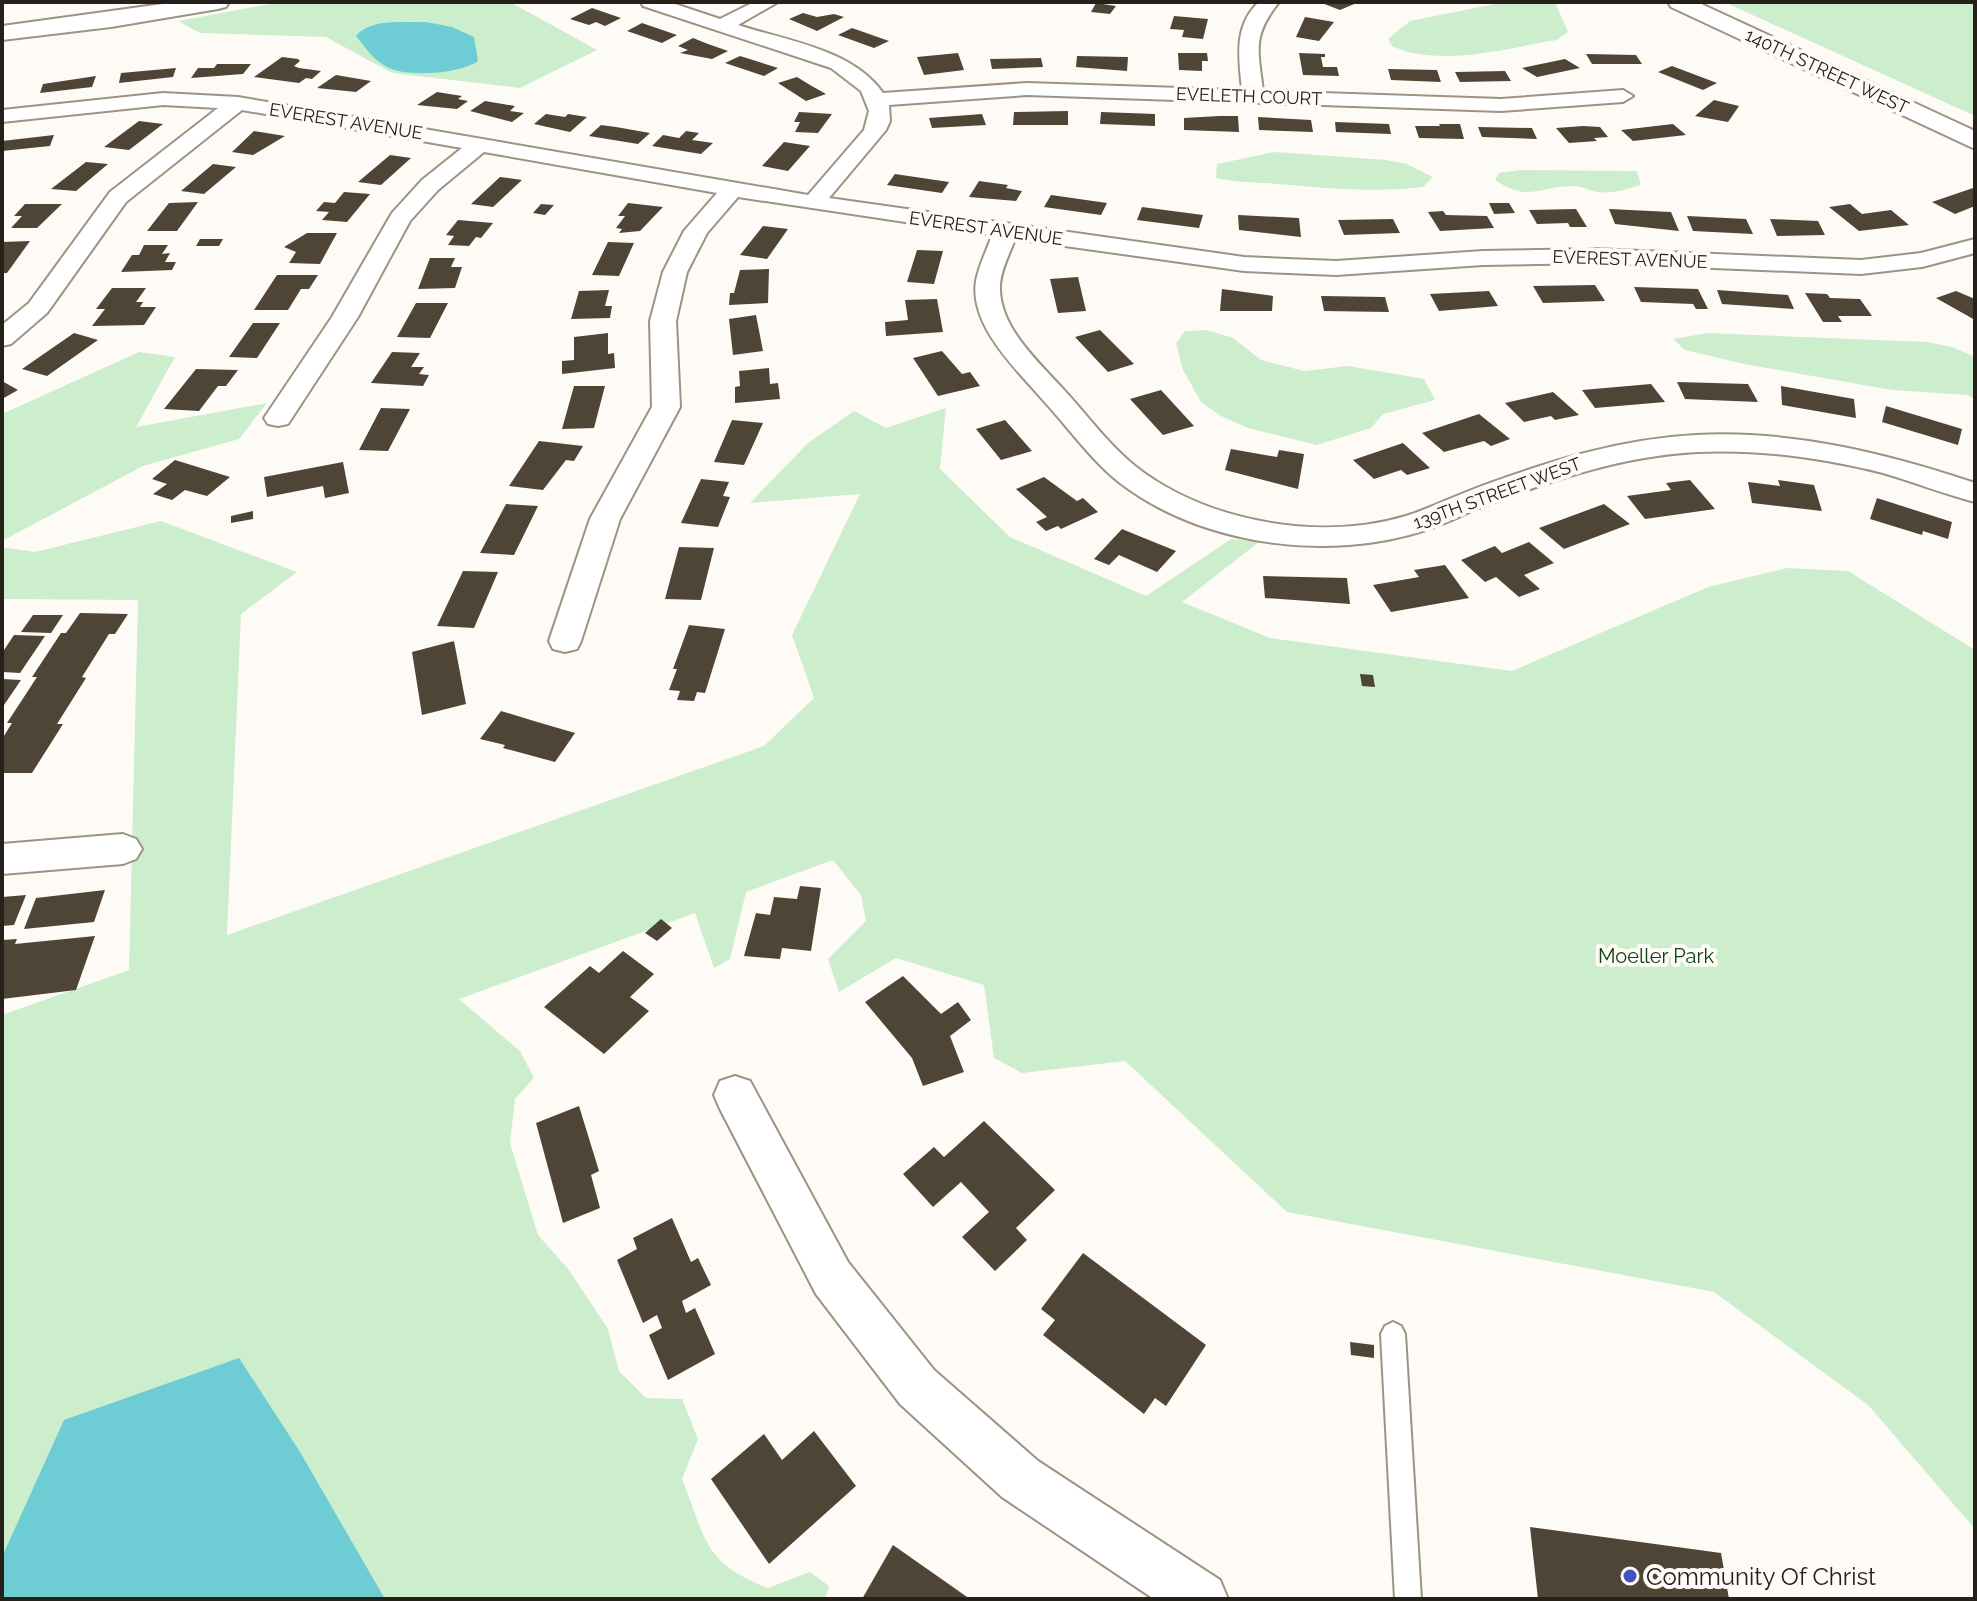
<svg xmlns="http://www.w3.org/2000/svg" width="1977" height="1601" viewBox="0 0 1977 1601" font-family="Raleway,sans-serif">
<rect width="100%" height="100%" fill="#fefbf7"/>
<path fill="#cdeecc" d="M281,2H510L597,50L520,88L392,73L326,37L200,33L178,21Z
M1505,2H1555L1568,32L1557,40C1507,48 1438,68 1392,46L1388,39L1410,21Z
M1724,2H1975V116Z
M1275,152L1386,160L1407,164L1433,177L1423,187C1374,193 1327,188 1278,184C1255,182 1239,183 1216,178L1217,164Z
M1520,170L1637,171L1641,185C1627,189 1612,194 1598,192C1590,191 1582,186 1573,186C1539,186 1528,203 1495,180L1499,173Z
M1207,330L1233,338L1261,360L1304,371L1348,366L1424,379L1435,400L1383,414L1371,428L1317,445L1248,428L1221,416L1201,402L1183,370L1176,343L1185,331Z
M1708,333L1927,342L1952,347L1975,357V399L1967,395L1892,390L1744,364L1685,350L1673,339Z
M139,352L175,357L136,427L267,403L239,439L143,466L2,541V414Z
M946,408L940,469L1010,537L1146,596L1231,539L1259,542L1182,602L1270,638L1512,671L1708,587L1787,568L1848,571L1975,650V1529L1868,1405L1714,1292L1287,1212L1125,1061L1022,1073L994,1058L984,985L896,958L839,992L828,959L866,921L861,895L833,860L746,892L730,959L714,968L695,913L459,999L520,1051L534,1078L515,1099L510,1143L538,1235L569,1270L608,1329L619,1371L646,1398L682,1399L698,1439L682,1479C706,1539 703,1563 768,1588L810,1572L829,1586L825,1599H2V1015L129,970L138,600L2,599V547L35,552L161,521L297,572L241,614L227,935L764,746L814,698L792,635L860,494L750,503L808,443L854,411L886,428Z"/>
<path fill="#6eccd4" d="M426,22L452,27L474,37L478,61C460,74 409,77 389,68C375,62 365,47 356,36C371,18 404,23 426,22Z
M239,1358L300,1452L385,1599H2V1557L64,1420Z"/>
<path fill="#4f4536" d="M1319,2H1359L1340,10Z
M1096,3L1116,6L1110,14L1091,12Z
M592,8L621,18L605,26L596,22L589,25L570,19Z
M803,13L817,17L834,14L844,17L817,31L789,19Z
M1174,16L1208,19L1203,39L1182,37L1184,30L1170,29Z
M1305,17L1334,22L1319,41L1296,37Z
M642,23L677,35L662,43L627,31Z
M852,28L889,41L874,48L838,35Z
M693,38L708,44L728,51L712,59L680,53L688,50L678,46Z
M958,53L964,70L924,75L917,57Z
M1178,53H1207L1208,61H1202V71L1179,70Z
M1299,53L1325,54V57H1321L1323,67H1337L1339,76L1303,75Z
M1586,54L1636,55L1642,64H1592Z
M740,56L778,68L764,76L725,63Z
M1077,56L1128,57L1127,71L1076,67Z
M282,57L298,59L300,61L294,66L299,68L321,71L312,79L306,78L299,83L254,77Z
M1041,58L1043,67L992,69L990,59Z
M1565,59L1580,68L1537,77L1522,68Z
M217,64H251L243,74L191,78L198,68H214Z
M1672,66L1717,83L1703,90L1658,72Z
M176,68L173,77L119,83L121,73Z
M1388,69L1437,70L1441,82L1391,80Z
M1505,71L1511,81L1460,82L1455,72Z
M336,75L371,81L356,92L317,88Z
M96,76L92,87L40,93L43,84Z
M797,77L810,85L826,94L806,101L778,83Z
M437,92L462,96L458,99L468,101L457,109L417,105Z
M1714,100L1739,106L1728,122L1695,116Z
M485,101L515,106L510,111L524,113L512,122L470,111Z
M1068,111V125H1013L1014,112Z
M799,112L832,114L818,133L795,132L800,122H794Z
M1101,112L1155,114V126L1100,124Z
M546,114L565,117L568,114L587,117L570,132L534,124Z
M982,114L986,125L932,128L929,118Z
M1219,116H1238L1239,132L1184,130V118Z
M1258,117L1311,120L1313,132L1259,130Z
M139,121L163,124L129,150L104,147Z
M1335,122L1389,124L1391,134L1336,132Z
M1439,124H1460L1464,139L1419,138L1415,126H1440Z
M1673,124L1686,135L1633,141L1621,130Z
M601,125L616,127L650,133L638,144L589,136Z
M1583,126L1600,127L1608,137L1594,138L1597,141L1569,143L1556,128Z
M1478,127L1532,128L1537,139L1482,137Z
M254,131L285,136L253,155L232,152Z
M686,131L699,133L692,140L713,143L701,154L652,146L663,135L679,138Z
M54,135L50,146L2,151V141Z
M784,142L810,146L788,171L762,166Z
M390,155L411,158L381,185L358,182Z
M86,162L108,164L76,191L51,189Z
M213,164L236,167L204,194L181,191Z
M895,174L949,182L942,193L887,185Z
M500,177L522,180L493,207L471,204Z
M979,181L1008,185L1006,188L1022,191L1016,201L969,197Z
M1973,188L1975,206L1955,214L1932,202Z
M344,192L370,194L347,222L322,220L329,212L316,211L324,202L335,203Z
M1051,195L1107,203L1101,215L1044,207Z
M198,202L177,231H147L169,203Z
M628,203L663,207L640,231L619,233L622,229L616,228L625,216H618Z
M1489,203H1509L1515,213L1494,214Z
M25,204H62L37,228H11L22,216H14Z
M541,204L554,205L545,215L533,213Z
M1850,204L1862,214L1891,210L1909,225L1859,231L1829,207Z
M1142,207L1203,215L1199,228L1137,220Z
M1576,209L1587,227H1570L1568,223L1537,224L1529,210Z
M1609,209L1671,212L1679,231L1615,224Z
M1443,211L1446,215L1487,216L1494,228L1440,231L1428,212Z
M1238,215L1299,218L1301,237L1239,230Z
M1687,216L1746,219L1753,234L1693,231Z
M1393,219L1400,233L1344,235L1338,220Z
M1770,219L1818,221L1825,235L1777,236Z
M458,220L493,223L481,238L476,237L469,246L448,245L454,236L446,235Z
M763,226L788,229L767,259L740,255Z
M307,233H337L320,264L289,263L296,252L284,247Z
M200,239H223L219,246H196Z
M30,241L7,273H2V242Z
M608,242L634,243L619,276L592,275Z
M144,245H168L162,254L170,253L165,262H176L172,270L121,272L132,255H139Z
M917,250L943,251L934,284L907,282Z
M430,258H455L451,267H462L455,288L418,289Z
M769,269L768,303L729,305L730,293H734L740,270Z
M277,275H318L309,289H301L288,310H254Z
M1078,277L1086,311L1058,313L1050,279Z
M1595,285L1605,301L1543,303L1533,286Z
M1634,287L1698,289L1708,309H1696L1693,304L1641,302Z
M112,288H146L136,302H143L140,307H156L144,325L92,326L105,309H96Z
M1222,289L1273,296L1272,311H1220Z
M609,290L605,306H612L610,318L571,319L579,291Z
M1717,290L1788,295L1794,309L1722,304Z
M1489,291L1498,306L1439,311L1430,294Z
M1956,291L1975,299V320L1936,298Z
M1805,293L1827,294L1830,298L1860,299L1872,316H1838L1842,322H1823Z
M1321,296L1385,297L1389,312L1324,311Z
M937,299L943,332L886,336L885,322L908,320L905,300Z
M416,303H448L430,338L397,337Z
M756,315L763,351L733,355L729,319Z
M253,323H280L257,358L229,357Z
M1100,330L1134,364L1108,372L1075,337Z
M74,333L98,340L47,376L22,369Z
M608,333V354L614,353L615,368L562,374V361L574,360V337Z
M942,351L962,374L970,372L980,386L938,396L913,358Z
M392,352L420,353L411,367H424L419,374L429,375L423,386L371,383Z
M769,368L770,384L778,383L780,399L735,403V387L740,386L739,371Z
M196,369L238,370L226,386H218L199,411L164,409Z
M2,381L18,390L2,399Z
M1677,382L1748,384L1758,402L1685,399Z
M1651,384L1665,402L1595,408L1582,390Z
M574,386H605L594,428L562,429Z
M1781,386L1854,399L1856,418L1782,405Z
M1161,390L1194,426L1163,435L1130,399Z
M1553,392L1579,415L1555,420L1551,416L1524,422L1505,403Z
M1886,406L1962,429L1958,445L1882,422Z
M381,408L410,409L388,451L359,450Z
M1479,414L1510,439L1491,446L1484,441L1444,452L1422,433Z
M732,420L763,423L744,465L714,462Z
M1005,420L1032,451L1001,460L976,429Z
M539,441L583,446L574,461L566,460L543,490L509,486Z
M1403,443L1430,468L1407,475L1401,470L1374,479L1353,460Z
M1231,449L1277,457L1279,450L1304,454L1298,489L1225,470Z
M175,460L230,477L207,496L185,490L172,500L153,494L167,484L152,479Z
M343,462L349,493L325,498L323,486L267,497L264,477Z
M1044,477L1077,501L1083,498L1098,512L1061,529L1058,526L1046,531L1036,522L1047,517L1016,489Z
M701,479L729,482L723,496L730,497L718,527L681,523Z
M1690,480L1715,509L1645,519L1627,496L1671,490L1666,483Z
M1778,480L1814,485L1822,511L1752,503L1748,482L1780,486Z
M1877,498L1952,522L1948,539L1923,531L1922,535L1870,519Z
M506,504L538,506L514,555L480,553Z
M1604,504L1630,524L1564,549L1539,528Z
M253,511V519L231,523V516Z
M1122,529L1139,536L1176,551L1157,572L1119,555L1109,565L1094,559Z
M1529,542L1554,563L1524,575L1540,589L1519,597L1496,577L1485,582L1461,560L1495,546L1502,553Z
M679,547L714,548L701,600L665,599Z
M1445,565L1469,598L1391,612L1373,585L1419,577L1414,570Z
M463,571L498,572L474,628L437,626Z
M1263,576L1347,578L1350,604L1265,598Z
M80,613L128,614L115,634H109L82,677L86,678L57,724H63L32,773H2V739L12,723H7L37,677H32L61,633H66Z
M33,615H63L51,633L21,632Z
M689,625L725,629L705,693L697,692L694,701L677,700L680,691L669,690L677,669H673Z
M14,635L45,636L20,673L2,672V653Z
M454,641L466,704L422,715L412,652Z
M1360,674L1373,675L1375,687L1362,686Z
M2,679L21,680L2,708Z
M501,711L534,721L575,733L555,762L503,748L505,745L480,739Z
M800,886L821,888L811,951L782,948L780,959L744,956L756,913L770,915L774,897L797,899Z
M105,890L94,922L24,929L36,898Z
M26,895L14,925L2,926V897Z
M661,919L672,928L657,941L645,933Z
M95,936L76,990L2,999V940L17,939L15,944Z
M623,951L654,974L630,997L649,1011L604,1054L544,1007L590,966L599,973Z
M903,976L941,1014L958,1002L971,1020L950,1036L964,1072L923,1086L912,1058L865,1002Z
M579,1106L599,1171L591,1175L600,1208L563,1223L536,1123Z
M984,1121L1055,1190L1016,1228L1027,1240L995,1271L962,1237L989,1212L961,1182L933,1207L903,1174L934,1147L944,1157Z
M672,1218L691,1262L698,1258L711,1285L682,1301L686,1313L695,1308L715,1354L668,1380L649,1335L662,1328L657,1315L643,1323L617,1260L637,1249L633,1238Z
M1083,1253L1206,1345L1166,1406L1155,1398L1144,1414L1043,1335L1055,1320L1041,1309Z
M1350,1342L1374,1345V1358L1351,1355Z
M814,1431L856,1486L769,1564L711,1479L764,1434L782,1460Z
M1530,1527L1721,1553L1729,1599H1538Z
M893,1545L970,1599H862Z"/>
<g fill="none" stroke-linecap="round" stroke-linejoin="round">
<defs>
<path id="service" d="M1393,1322L1401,1326L1405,1334L1421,1599H1395L1381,1334L1385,1326Z"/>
<path id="minor" d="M641,2H669L720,19L754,2H778L738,25C787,41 852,49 883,93L1027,83L1242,90C1239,59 1233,26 1259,2H1279C1252,36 1258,49 1263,91L1501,99L1623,90L1633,96L1623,102L1501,111L1027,95L889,105L890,121L886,130L829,198L1244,257L1336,261L1483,251L1594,249L1861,260L1921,253L1975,239V253L1922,267L1861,274L1594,263L1483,265L1336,275L1244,271L1015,239C1010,253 1001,269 1000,285C998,327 1039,362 1065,391C1088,416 1108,444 1135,466C1206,522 1319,542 1406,516C1431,508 1455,496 1479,487C1550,461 1620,439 1696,435C1791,430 1886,453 1975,483V502C1944,494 1914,482 1883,473C1823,458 1759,449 1697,452C1622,456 1552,480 1482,507C1463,514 1445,524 1426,530C1329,562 1203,546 1120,483C1090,459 1068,427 1042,399C1016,369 969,325 976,281C979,265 987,250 992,235L738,197L707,233L687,272L676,321L680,407L620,519L581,641L577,649L565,652L553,649L549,641L590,519L652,407L650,321L663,272L684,231L717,193L484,152L438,190L410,221L358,317L288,424L278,426L268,424L264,418L332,317L392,213L422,180L462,148L242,110L126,202L47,313L11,344L2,346V325L29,303L110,192L218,108L163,105L2,122V110L163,93L238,97L808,195L864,130L869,111L861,91L831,68L643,6Z
M123,834L136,839L142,849L136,859L123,864L2,874V844Z
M735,1076L750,1081L848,1262L934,1370L1038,1461L1220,1580L1228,1599H1154L1002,1497L900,1404L816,1294L720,1109L714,1095L720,1081Z"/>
<path id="tertiary" d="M1668,2H1697L1975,131V149L1671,7Z"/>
<path id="secondary" d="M177,2H229L226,7L218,9L111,27L2,40V26Z"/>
</defs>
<use href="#service" stroke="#9e9383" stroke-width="4"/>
<use href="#minor" stroke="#9e9383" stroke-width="4"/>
<use href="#tertiary" stroke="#9e9383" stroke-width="4"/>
<use href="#secondary" stroke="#9e9383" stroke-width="4"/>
<use href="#service" fill="#fff" fill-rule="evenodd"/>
<use href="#minor" fill="#fff" fill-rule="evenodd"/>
<use href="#tertiary" fill="#fff" fill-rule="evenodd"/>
<use href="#secondary" fill="#fff" fill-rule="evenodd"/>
</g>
<circle fill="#4650c4" stroke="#fefbf7" stroke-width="3" cx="1630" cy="1576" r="8"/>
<g text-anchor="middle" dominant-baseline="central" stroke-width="8" stroke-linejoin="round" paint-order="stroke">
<g font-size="18" fill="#25201a" stroke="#fefbf7">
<text transform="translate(1827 71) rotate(25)">140TH STREET WEST</text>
<text transform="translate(1249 96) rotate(2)">EVELETH COURT</text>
<text transform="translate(346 121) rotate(9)">EVEREST AVENUE</text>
<text transform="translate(986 228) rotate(8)">EVEREST AVENUE</text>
<text transform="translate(1630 259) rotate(2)">EVEREST AVENUE</text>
<text transform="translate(1497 493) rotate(-20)">139TH STREET WEST</text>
</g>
<g font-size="20" fill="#0a4212" stroke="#fefbf7">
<text x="1656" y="956">Moeller Park</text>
</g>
<g font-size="24" fill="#25201a" stroke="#fefbf7" text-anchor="start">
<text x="1646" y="1576">Community Of Christ</text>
</g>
</g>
<rect width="1977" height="1601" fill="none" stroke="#25201a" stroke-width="8"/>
</svg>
